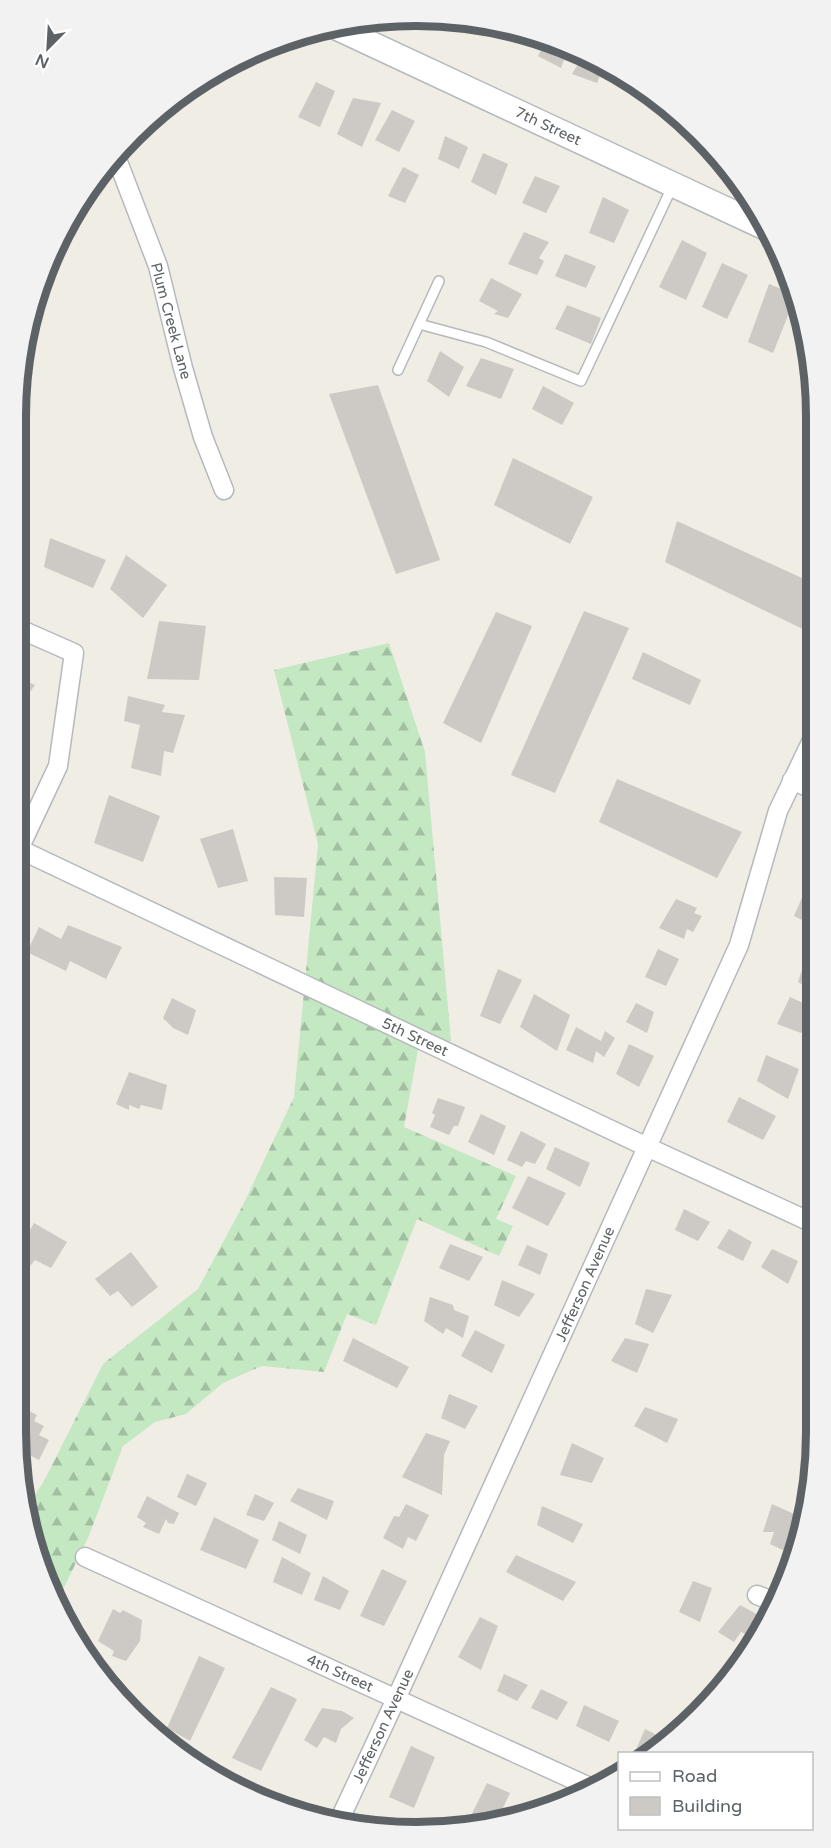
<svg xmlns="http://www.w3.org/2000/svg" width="831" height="1848" viewBox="0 0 831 1848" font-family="'Varela Round',sans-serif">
<defs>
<pattern id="forest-firs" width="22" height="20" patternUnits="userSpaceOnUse" patternTransform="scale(1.5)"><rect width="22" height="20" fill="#c4e8c1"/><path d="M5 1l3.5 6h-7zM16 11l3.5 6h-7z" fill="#a2bfa1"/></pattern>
</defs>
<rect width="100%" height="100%" fill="#f0ede5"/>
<path fill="url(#forest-firs)" d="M389,643L425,752L451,1041L419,1044L404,1127L516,1176L496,1219L513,1226L499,1256L417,1219L376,1325L347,1314L324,1372L262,1366L223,1383L186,1414L155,1422L123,1446L88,1538L56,1604L36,1562L27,1507L44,1481L103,1364L198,1289L243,1205L294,1097L318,844L274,670Z"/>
<path fill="#cdc9c4" d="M486,22L493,23L522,31L517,43L482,28Z
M547,39L569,46L561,68L538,56Z
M584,54L604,66L597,83L572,74Z
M316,82L335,91L320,127L298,117Z
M353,98L381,103L362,147L337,134Z
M661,99L676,115L658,107Z
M392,110L415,121L399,152L375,140Z
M445,136L468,147L459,169L438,159Z
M483,153L508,164L496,195L471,182Z
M403,167L419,175L405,203L388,196Z
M535,176L560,186L546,213L522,203Z
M603,197L629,210L614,243L589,233Z
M524,232L549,242L539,258L544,261L537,275L508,264Z
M682,240L707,253L686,300L659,287Z
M565,254L596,266L586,288L555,276Z
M722,263L748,275L727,319L702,307Z
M491,278L522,294L508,318L494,314L498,311L479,301Z
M769,284L794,294L795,298L773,353L748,342Z
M567,305L601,318L591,344L555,329Z
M24,334L27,364H20Z
M440,351L464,367L449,397L427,381Z
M481,358L514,369L501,399L466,386Z
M378,385L440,560L396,574L329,394Z
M543,386L574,403L562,425L532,409Z
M513,458L593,497L570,544L494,505Z
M15,515L23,517L18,552L15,551Z
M677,521L813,583V634L665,562Z
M50,538L106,560L93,588L44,567Z
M126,555L167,585L143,618L110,589Z
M584,611L629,628L555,793L511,775Z
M496,612L532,626L481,743L443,723Z
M159,621L206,626L199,680L147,679Z
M643,652L701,680L690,705L632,679Z
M15,677L35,685L18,709L15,708Z
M128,696L165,705L162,712L185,715L173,753L164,751L161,776L131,768L140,725L124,721Z
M617,779L742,832L717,878L599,822Z
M109,795L160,816L143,862L94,843Z
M233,829L248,881L218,888L200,839Z
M814,870V926L794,916Z
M274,877L307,878L304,917L275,915Z
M676,899L697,908L694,913L702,916L693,932L687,929L684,939L659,928Z
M68,925L122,947L106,979L70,961L66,971L27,952L39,927L61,939Z
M658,949L679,959L666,986L645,977Z
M806,958L814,964L815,992L798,982Z
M498,969L522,980L500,1024L480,1016Z
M534,994L570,1015L557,1051L520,1027Z
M790,997L812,1007L801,1033L777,1024Z
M172,998L196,1010L188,1035L173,1028L163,1018Z
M636,1003L654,1012L647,1033L626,1022Z
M576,1027L601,1041L605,1031L615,1038L604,1057L596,1051L593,1063L566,1050Z
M629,1044L654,1056L639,1087L616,1074Z
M766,1055L799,1069L788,1099L757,1081Z
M129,1072L167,1085L162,1110L141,1105L139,1109L129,1105V1110L116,1104Z
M739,1097L776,1116L763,1140L727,1122Z
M438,1098L465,1107L458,1126H454L449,1135L430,1127L435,1115L432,1113Z
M481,1114L506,1126L494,1155L468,1142Z
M521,1131L546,1144L535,1164L526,1161L522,1167L507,1160Z
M555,1147L590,1163L580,1187L546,1169Z
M528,1176L566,1193L548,1226L512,1208Z
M684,1209L710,1222L698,1241L675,1230Z
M34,1223L67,1242L51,1268L35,1260L30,1266L15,1257Z
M729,1229L752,1242L743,1261L717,1248Z
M450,1244L483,1257L469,1281L439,1268Z
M527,1245L548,1254L540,1275L518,1265Z
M772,1249L798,1261L788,1284L761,1267Z
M131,1252L158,1287L132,1307L118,1291L110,1296L95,1279Z
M812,1266L815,1268L816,1289L804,1283Z
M502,1280L535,1294L519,1317L494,1305Z
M646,1289L672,1295L653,1333L635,1324Z
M430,1297L453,1305L454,1310L469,1316L463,1338L446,1328L443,1334L424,1321Z
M475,1330L505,1345L492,1373L461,1356Z
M353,1338L409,1367L397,1388L343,1361Z
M625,1338L649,1344L637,1373L611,1361Z
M449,1394L478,1406L465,1429L441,1418Z
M15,1404L37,1415L34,1421L44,1426L39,1435L49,1440L39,1460L18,1449L15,1432Z
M645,1407L678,1419L667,1443L634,1426Z
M426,1433L450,1441L444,1455L442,1495L402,1477Z
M572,1443L604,1458L592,1483L560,1475Z
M187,1474L207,1483L196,1506L177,1497Z
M298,1488L334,1501L327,1520L290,1501Z
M255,1494L274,1503L264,1521L246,1515Z
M147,1496L179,1513L174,1524L168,1523L166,1519L159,1534L143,1527L146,1523L137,1517Z
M406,1504L429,1515L416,1541L408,1537L403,1549L383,1538L394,1516L399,1517Z
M772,1504L805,1519L787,1552L770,1544L774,1532H763Z
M542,1506L583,1524L573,1543L537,1525Z
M214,1517L259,1540L246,1569L200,1550Z
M279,1521L307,1535L300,1554L272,1540Z
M516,1555L576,1582L563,1601L506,1572Z
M282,1557L311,1573L302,1595L273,1582Z
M382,1569L407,1581L384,1626L360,1616Z
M323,1576L349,1591L340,1610L314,1600Z
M693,1581L712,1588L700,1622L679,1612Z
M740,1605L762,1617L752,1637L741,1632L734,1642L718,1632Z
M113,1609L120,1613L123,1610L142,1620L140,1641L126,1661L112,1656L114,1651L98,1641Z
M480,1617L498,1626L481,1670L458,1657Z
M199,1656L225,1668L190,1741L167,1728Z
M504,1674L528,1685L517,1701L497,1691Z
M271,1687L297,1699L261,1771L232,1758Z
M541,1689L568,1702L557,1720L531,1708Z
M584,1705L619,1721L609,1742L576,1726Z
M322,1708L342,1711L354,1718L341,1729L336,1743L324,1737L317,1748L304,1740Z
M645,1729L665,1739L647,1754H634Z
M411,1746L435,1757L414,1808L389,1797Z
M487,1783L510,1793L496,1823L472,1829L466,1826Z"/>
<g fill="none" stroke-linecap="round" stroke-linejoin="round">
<defs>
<path id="service" d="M419,324L486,342L581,381L673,185
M398,370L439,281"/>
<path id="minor" d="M115,154L158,266L183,368L203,437L224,490
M15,627L74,653L58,766L19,849
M792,780L814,790
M15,849H19L647,1147L815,1224
M85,1557L594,1789
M757,1595L775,1602
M337,1825L396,1699L739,945L778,811L814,736"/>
<path id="tertiary" d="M331,25L766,228"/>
</defs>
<use href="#service" stroke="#b6b9bc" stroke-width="12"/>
<use href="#minor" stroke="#b6b9bc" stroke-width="21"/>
<use href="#tertiary" stroke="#b6b9bc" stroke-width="27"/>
<use href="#service" stroke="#fff" stroke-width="9"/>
<use href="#minor" stroke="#fff" stroke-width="18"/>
<use href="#tertiary" stroke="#fff" stroke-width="24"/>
</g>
<g text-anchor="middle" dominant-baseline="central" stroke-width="4.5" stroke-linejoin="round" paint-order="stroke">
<g font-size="15" fill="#5d6266" stroke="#fff">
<text transform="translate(548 126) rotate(25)">7th Street</text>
<text transform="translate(171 321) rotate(75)">Plum Creek Lane</text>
<text transform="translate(415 1037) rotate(25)">5th Street</text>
<text transform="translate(585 1284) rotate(-66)">Jefferson Avenue</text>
<text transform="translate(340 1673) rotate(24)">4th Street</text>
<text transform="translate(383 1726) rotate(-65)">Jefferson Avenue</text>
</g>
</g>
<path d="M0 0H831V1848H0ZM416 26H416A390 390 0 0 1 806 416V1432A390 390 0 0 1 416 1822H416A390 390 0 0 1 26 1432V416A390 390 0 0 1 416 26Z" fill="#f2f2f3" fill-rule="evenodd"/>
<path fill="none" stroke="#5d6266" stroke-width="8" d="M416 26H416A390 390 0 0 1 806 416V1432A390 390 0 0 1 416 1822H416A390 390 0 0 1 26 1432V416A390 390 0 0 1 416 26Z"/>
<rect x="618" y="1752" width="195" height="78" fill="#ffffff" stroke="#bec0c2" stroke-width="1.5"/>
<rect x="630" y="1772" width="30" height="9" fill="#ffffff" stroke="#bec0c2" stroke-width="1.5"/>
<text x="672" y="1782" font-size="18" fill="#5d6266">Road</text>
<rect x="630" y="1797" width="30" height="18" fill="#cdc9c4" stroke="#bec0c2" stroke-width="1.5"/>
<text x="672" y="1812" font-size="18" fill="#5d6266">Building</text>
<g transform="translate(48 48) rotate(204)" stroke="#ffffff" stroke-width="4.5" paint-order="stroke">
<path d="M0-4.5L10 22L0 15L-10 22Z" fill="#5d6266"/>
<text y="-9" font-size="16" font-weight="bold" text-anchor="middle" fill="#5d6266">N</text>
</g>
</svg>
